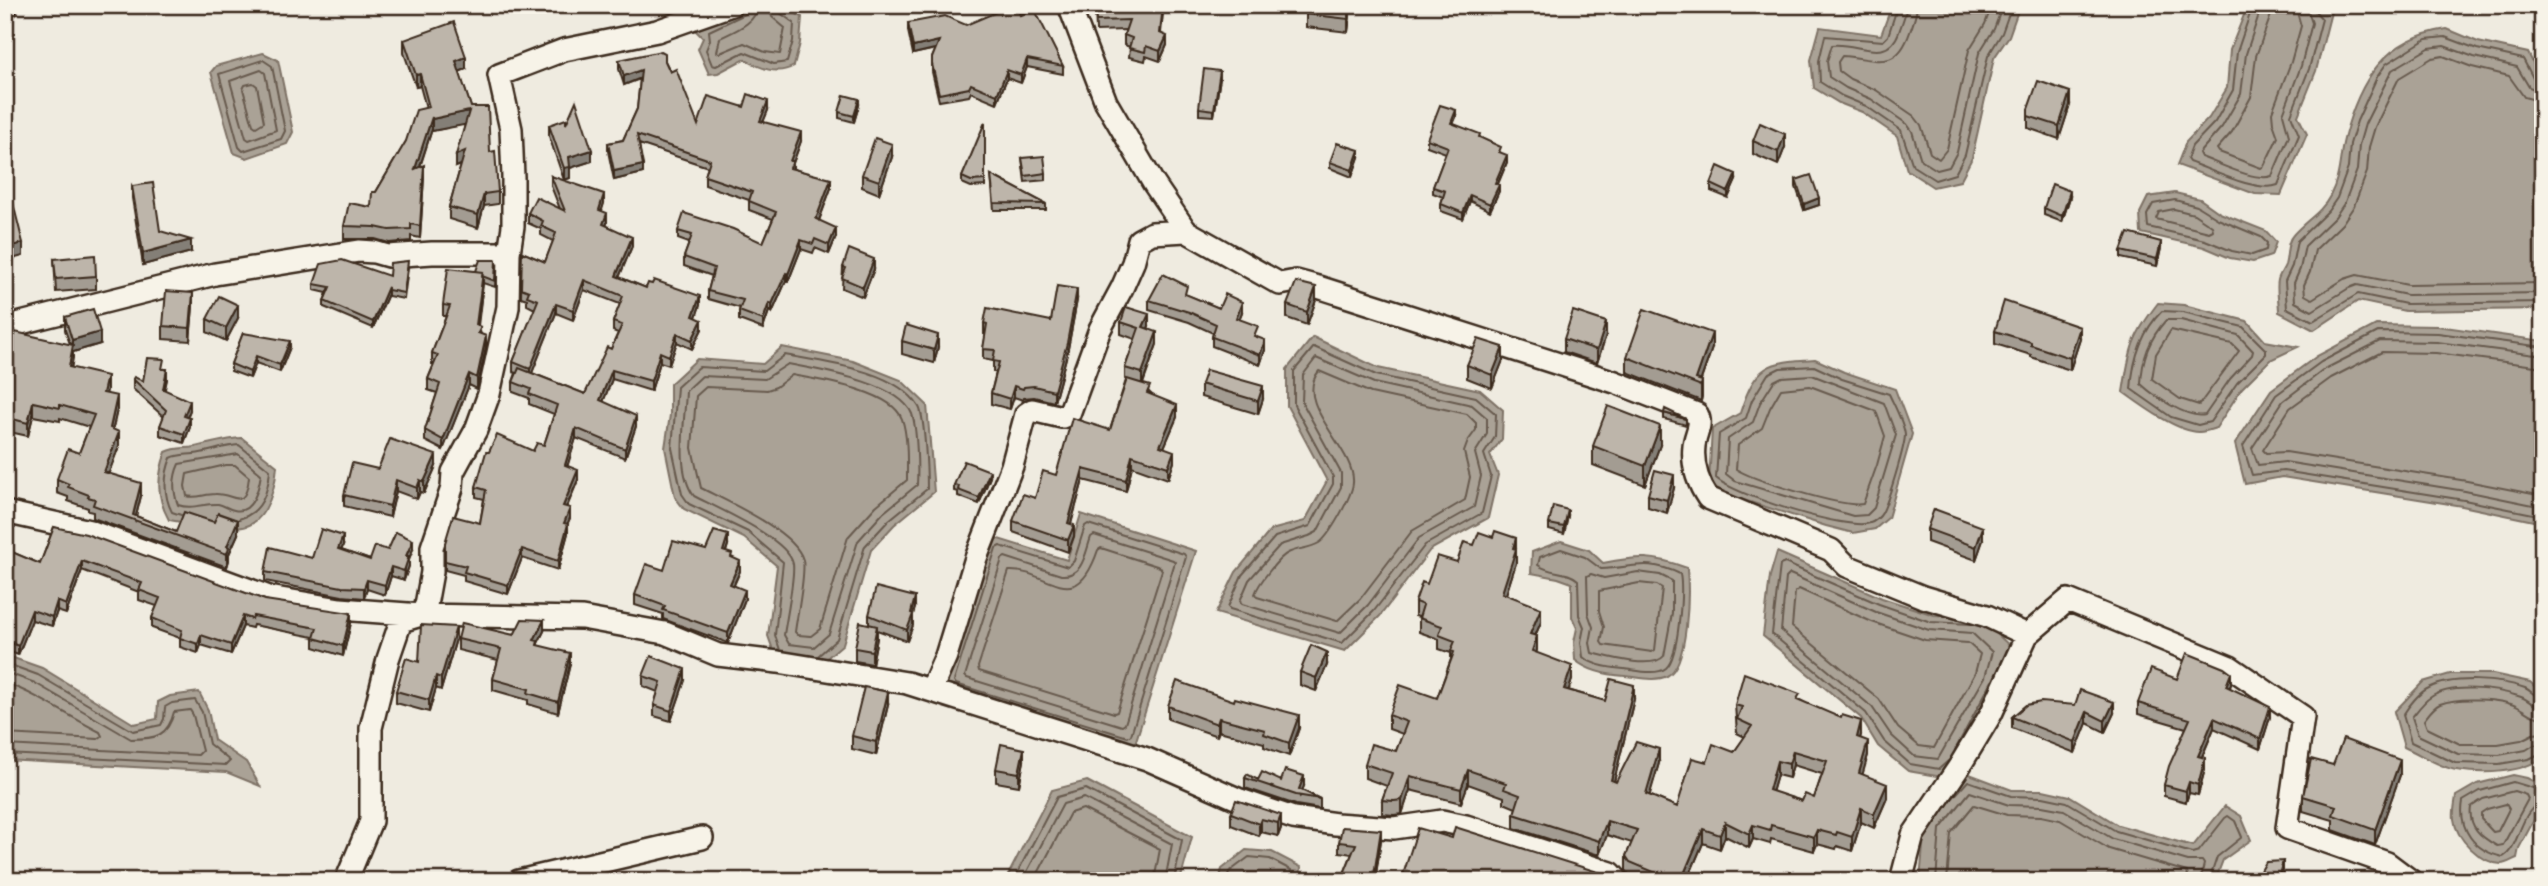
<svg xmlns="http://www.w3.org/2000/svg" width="2548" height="886" viewBox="0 0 2548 886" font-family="Pangolin,sans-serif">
<rect width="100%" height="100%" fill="#efebe0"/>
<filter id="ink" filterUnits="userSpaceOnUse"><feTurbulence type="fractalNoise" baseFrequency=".0143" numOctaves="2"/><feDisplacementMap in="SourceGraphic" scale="14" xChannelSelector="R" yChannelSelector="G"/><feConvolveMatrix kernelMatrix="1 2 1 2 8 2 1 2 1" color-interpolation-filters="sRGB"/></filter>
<g filter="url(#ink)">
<path fill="#aaa296" stroke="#7e7266" stroke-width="2" d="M753,5H780L802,17L800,43L794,66C777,76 760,68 744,59L718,73L709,74L698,49L703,38L693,28L707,21L715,23L731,12Z
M1892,5H2020L2009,36L1994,58L1972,158L1960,181L1933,187L1907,170L1897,136L1862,112L1839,103L1814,88L1811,60L1820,27L1881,35Z
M2248,5H2315L2331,12L2316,71L2298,116L2307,134L2281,195L2255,194L2177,165L2186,142L2209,118L2227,88L2230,50Z
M2447,29L2478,42L2528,53L2543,82V309L2405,311L2358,301L2314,330L2279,312C2279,302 2276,289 2278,280C2279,275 2283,270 2285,265C2288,256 2286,242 2293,235C2305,221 2322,212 2330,196C2341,175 2339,159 2344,139C2359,81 2384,38 2447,29Z
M263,53L278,60L293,132L287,144L247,158L234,153L211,72L216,66Z
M2175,193L2200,199L2220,213L2266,231L2276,242L2271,256L2253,262L2230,258L2204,247L2141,233L2140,213L2148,197Z
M2158,303L2184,305L2247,321L2265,341L2298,347L2270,360L2242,388L2216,428C2210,430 2204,432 2199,432C2177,432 2141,405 2123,392C2130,349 2131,338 2158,303Z
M2376,325L2438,326L2543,341V523L2462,506L2282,477L2245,484L2235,444L2271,390L2317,356Z
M1313,337L1378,368L1480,390L1503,410L1502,439L1490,455L1498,475L1488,518L1430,550L1380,616L1345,651L1216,613L1236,572L1271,530L1305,521L1327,481L1287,406V369Z
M782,347L853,361L901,380L927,405L934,492L894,525L871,550L843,644L820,664L776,658L768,636L777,566L744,538L684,509L675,497L665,448L670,415V384L697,359L763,364Z
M1815,359L1844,372L1895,389L1912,434L1888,518L1875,529L1853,533L1826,526L1728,495L1709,483L1712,429L1740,413C1756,364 1767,362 1815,359Z
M242,438L277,466C275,491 264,536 228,526C225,525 222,522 218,521C210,519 200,524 191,524C184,523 176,521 169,520C156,497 157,476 166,452C177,447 184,449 195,447C211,443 226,439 242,438Z
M1081,514L1196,551L1134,747L944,687L992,537L1067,560Z
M1561,541L1589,550L1603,563C1639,556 1652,555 1687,568C1689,591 1689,665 1667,676C1655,682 1638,677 1625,676C1608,675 1588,671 1575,660L1574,642L1577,628L1572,617V583L1558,578L1531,573L1532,552Z
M1777,552L1882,598L1934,615L1979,617L2012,648L1999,683L1942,777L1908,771L1878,746L1861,718L1763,636L1770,576Z
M5,655L42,668L134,724L157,719L158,702L170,696L199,692L208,710L214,740L246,762L260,786L226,772L5,760Z
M2450,674H2493L2530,682L2543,694V757C2521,774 2482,774 2456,770C2439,767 2420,754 2404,747L2394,712L2423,682Z
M1964,772L2012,790H2043L2070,796L2118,825L2193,846L2225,806L2241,816L2251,840L2223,860L2215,881H2005L1968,878L1967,881H1920L1925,823Z
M2513,775L2527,778L2543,786V803L2519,848L2517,858C2512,860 2506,864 2501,864C2481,863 2456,839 2454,819C2453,812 2455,804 2456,796L2477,784Z
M1087,781L1192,837L1180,881H1005L1052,790Z
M1246,850L1272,852L1301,867L1300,881H1219L1222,869Z"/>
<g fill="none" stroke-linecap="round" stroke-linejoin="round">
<path stroke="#675a4e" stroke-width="2" d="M749,5L745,14L709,31L710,40L706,50L712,65L716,66L744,52L774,64L787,62L793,41L794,23L780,13L778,5
M758,5C757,23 734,31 720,38L717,52L720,53L744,43L765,52L780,54L785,28L772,17L769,5
M1898,5L1888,36L1883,41L1825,36L1819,61L1820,82L1842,96L1866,106L1901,130L1913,166L1935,180L1955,174L1965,155L1988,56L2002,33L2012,5
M1907,5C1906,14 1902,23 1899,32C1887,65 1858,42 1832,45L1827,61L1829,77L1846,88L1871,99L1907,124L1912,131L1921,160L1937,170L1949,167L1957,152L1979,53L1994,29L2003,5
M1917,5C1917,15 1913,23 1910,32C1896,73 1875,58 1842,56L1838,62L1839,71L1850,79L1876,90L1914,116L1921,125L1930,153L1939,159L1947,149L1969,50L1985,24L1992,5
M2253,5L2237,52L2233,90L2215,122L2192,146L2187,159L2189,162C2212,170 2256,193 2278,185L2299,135L2291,115L2309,69L2322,19L2315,11L2314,5
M2262,5L2246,54L2241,94L2222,127L2199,153L2201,157C2218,163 2255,182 2272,176L2289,136L2283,114L2301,66L2312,23L2306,5
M2273,5L2271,15L2256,56L2251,97L2232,132L2217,149L2219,152L2261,168L2264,166L2278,137L2273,123L2272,112L2291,62L2301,26L2295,5
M263,60L272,66L285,131L281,139L243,151L239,147L219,74Z
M261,70L265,73L276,130L249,140L246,138L230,81Z
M253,83L257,86L264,122L256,127L253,125L243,89L245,85Z
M2543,83L2534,80L2523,59L2477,49L2445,37L2426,39L2386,64L2377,77L2357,121L2350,144L2348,168L2337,198L2328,211L2297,241L2292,266L2285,281L2287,308L2313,321L2358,294L2406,304L2543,302
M2543,92L2529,87L2517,67L2474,57L2444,46L2429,48L2392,70L2365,124L2359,145L2357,170L2345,202L2335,217L2305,246L2300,269L2294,283L2295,302L2312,311L2349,288L2357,285L2407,295L2543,293
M2543,102L2524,97L2509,76L2472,67L2443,56L2432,58L2399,78L2375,127L2369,147L2367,172L2354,206L2342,224L2315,250L2310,272L2304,285L2305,295L2312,299L2344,279L2357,275L2408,285L2543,283
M2175,200L2197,206L2218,219L2261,237L2267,243L2266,250L2252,255L2232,251L2205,240L2148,227L2147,215L2153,204Z
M2174,209L2194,214L2212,226L2213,230L2209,232L2156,219L2159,212Z
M2162,311L2183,312L2243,327L2266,350V354L2237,383L2210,422L2198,425L2171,417L2131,389C2133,359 2141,332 2162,311Z
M2166,320H2181L2238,335L2253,351L2252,355L2230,379L2205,415C2187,419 2154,396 2141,384C2142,359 2149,339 2166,320Z
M2171,330L2232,344L2239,351L2199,405L2180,399L2152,379L2156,354Z
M1314,347L1376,375L1476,397L1496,414L1495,437L1484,454L1491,476L1482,513L1425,545L1374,611L1342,643L1230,609L1228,607L1242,575L1275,537L1310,526L1333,484V477L1294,405V371Z
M2543,347L2438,333L2378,332L2321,362L2276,395L2243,446L2252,475L2283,471L2464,500L2543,516
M2543,356L2437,342L2380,341L2325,369L2283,401L2252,448L2258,465L2285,462L2465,491L2543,507
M1316,358L1374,383L1472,405L1487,418V434L1475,453L1481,476L1474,507L1419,538L1368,605L1340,633L1242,604L1240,601L1249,580L1280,545L1309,536L1317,532L1341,487V473L1302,402L1303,375Z
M788,364C818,370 899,382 912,414C917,428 918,469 917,485L883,513L858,541L829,634L814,647L789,644L784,635C786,620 795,577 793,564C789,539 715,507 694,496C675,471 685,421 686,391L702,376L765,379Z
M1814,366L1842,379L1889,394C1894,405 1904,423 1905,435C1905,446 1888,502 1882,513C1880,517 1874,522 1870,523C1847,531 1734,495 1716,478L1719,434L1746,418L1752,400L1768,374L1780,368Z
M2543,367L2436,353L2382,352L2331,378L2290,408L2263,450L2266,453L2286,452L2467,481L2543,496
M1319,371L1371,393L1467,414L1476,423V430L1468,441L1464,452L1470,477L1465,500L1412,531L1360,599L1337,621L1257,597L1255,594C1258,584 1279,557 1288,553C1298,548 1309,549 1319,543C1329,537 1352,496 1353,483C1356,449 1292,404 1319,371Z
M792,375C818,380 892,390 902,419C908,436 907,462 907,480L876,506L848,537L820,629L811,636L798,635L795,632C797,615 806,574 803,560C795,531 726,501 701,488L692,448L696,396L706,387L767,390L776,387Z
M1812,375L1884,403L1896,435L1874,508L1867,515L1853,516L1735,481L1726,474L1728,439L1753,422L1760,403L1774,381L1782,377Z
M1810,386L1876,411L1885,436L1877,465L1863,504C1844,508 1753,480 1736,469L1738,445L1762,428L1770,408L1781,389Z
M238,454L261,474C259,487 253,515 234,510C228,509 224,505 218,504C204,503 192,510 178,505C173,492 173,477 179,464Z
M226,465H235L249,477C245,513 234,493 215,494C205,494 196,499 187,496L185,486L187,474Z
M181,515L172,512C163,495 164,475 171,458C179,454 185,455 194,454C210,452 223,446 239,445L270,470C268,492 262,513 239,519
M1088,524L1184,554L1186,557L1131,735L1128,737L956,684L954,681L996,548L1000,546L1068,567L1074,561L1085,526Z
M1094,535L1173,560L1175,562L1125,724L1122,726L967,678L965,676L1002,559L1005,557L1061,575C1083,577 1085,554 1091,537Z
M1101,548L1160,567L1162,570L1117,712L1114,713L979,671L978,667L1009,571C1049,569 1075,618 1098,550Z
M1561,549L1585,557L1601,569C1633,568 1647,558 1680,574C1683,590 1679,657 1666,668C1656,676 1635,670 1624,669C1611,668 1592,665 1583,657L1581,642L1584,627L1579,615L1578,580C1567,570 1550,574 1538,565L1540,557Z
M1638,572L1660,575L1672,581V613L1664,656C1653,670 1608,657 1592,653L1590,643L1593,627L1588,613L1587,576L1591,574L1604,578Z
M1790,574L1876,612L1929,630L1972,633L1992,652L1985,677L1938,759L1914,756L1891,735L1872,707L1781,631L1786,578Z
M1639,583L1657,585L1662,588L1655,650L1652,652L1603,645L1601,642L1604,627L1599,611V591Z
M1799,589L1872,622L1925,640L1968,643L1980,654L1975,673L1934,748L1919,746L1898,728L1879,699L1792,627L1795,592Z
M780,650L775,635L783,562L748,532L689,504L682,494L672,448L677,387L699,367L764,371L785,355C824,362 897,370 919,407C925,418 927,474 927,489L889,520L865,546L837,639L818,656
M5,663L38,675L133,731L161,725L164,719L165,707L172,703L195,700L202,712L209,744L230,761L226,765L5,754
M5,672L35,683L131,739C156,739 168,736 174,712L190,710L193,715L202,751L198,755L5,745
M5,683C39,695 68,716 100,732L102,736L98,739L5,734
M2543,698C2534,697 2532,691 2525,688C2500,679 2452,676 2429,688C2419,692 2408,707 2403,715L2411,742L2455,763L2499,764L2529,759L2543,752
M2543,707C2532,707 2528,698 2518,696C2497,689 2451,683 2431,697C2424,701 2417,711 2412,717L2418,735L2458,754L2499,755L2526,750L2534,745L2543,744
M2543,718C2531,717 2527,712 2518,707C2501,698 2457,697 2440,704C2433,707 2428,715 2424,720L2427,728L2460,744H2498L2521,740L2533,734L2543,733
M1955,750L1992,681
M1948,761L1939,769L1910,764L1884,741L1866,713L1772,634L1780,565L1785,563L1879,604L1931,622L1971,624
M2514,791L2526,795L2528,799L2503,845L2497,846C2481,837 2468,827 2471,807L2483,799Z
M2543,791L2513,782L2480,791L2463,801C2458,829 2474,851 2503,857C2520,849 2520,806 2543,803
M1950,801L1968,781L2011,796L2043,797L2067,802L2116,831L2192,853L2199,851L2225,818L2228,816L2235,821L2242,837L2217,857L2209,881
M2506,804L2509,809L2498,831L2493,832L2481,819V813L2487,809Z
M1013,881L1057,797L1086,789L1182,840L1174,881
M1022,881L1063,804L1084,798L1172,844L1165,881
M1034,881L1070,813L1083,809L1160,849L1154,881
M1226,881L1229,872L1249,857L1270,859L1291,870L1293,881
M1936,881L1940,829L1970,792L2009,805L2042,806L2064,810L2113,839L2188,861H2202L2204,864L2200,881
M1947,881L1951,833L1974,805L2007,815L2041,816L2060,820L2109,849L2187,872L2189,881"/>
<defs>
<path id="minor" d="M1069,5L1106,102L1154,184L1186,231L1280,284L1296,281L1318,287L1615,382L1697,414C1703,425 1695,434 1694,446C1692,465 1698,483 1708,498L1831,550L1847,566L1923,597L1987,616L2027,635L2068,600L2230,667L2303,717L2287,828L2387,863L2411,881
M5,9L7,5
M5,327L215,274L359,251L374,252L388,256L432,253H509
M5,512L90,531L269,597L340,609L421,615L582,618L665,633L718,655L778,662L907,683L1147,759L1240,800L1293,818L1336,824L1394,828L1442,821L1466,826L1611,873L1618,881
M931,690L946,656L976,558L1012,466L1026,414L1032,410L1062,417L1069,414L1100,329L1122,288L1133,263L1139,240L1152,233L1186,231
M346,881L371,821V728L388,659L401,621L421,615L426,605L432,572V547L452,488L453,472L476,430L489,394L508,307L509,253L513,226V177L511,129L499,75L564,50L657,31L731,5
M519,881L702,838
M1901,881L1913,835L1959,767L1991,714L2027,635"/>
</defs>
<use href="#minor" stroke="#3b2a1e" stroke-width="26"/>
<use href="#minor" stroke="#f7f3e8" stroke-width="21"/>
</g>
<path fill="#a39c92" stroke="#3b2a1e" stroke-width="2" fill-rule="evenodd" d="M1095,5H1164L1161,33L1167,45L1160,61L1146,56L1145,61L1129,57L1130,47L1124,45V35L1126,30L1096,31Z
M1306,14L1350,16L1348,32L1306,27Z
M1020,15L1063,66V74L1027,67L1021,83L1007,78L997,103L971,92L969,96L939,101L932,72V58L936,49L913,54L908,31V23L966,25Z
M404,40L466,69L459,72L471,107L490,152L498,192V204L484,206L478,228L449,219V207L461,165L456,167L465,124L432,131V129L420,167L424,177L420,238L411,236V241L389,243L375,239H344V226L371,207L376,192L426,108L420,86L416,87L404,53Z
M619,60L665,61L698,125L744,107L768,110L763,122L801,141L793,163V168L831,188L819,221L836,237L829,254L815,248L813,253L801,249L788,282L786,281L772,313L769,311L763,329L739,320V311L740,308L708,299V291L712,276L684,266V257L689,243L678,239V231L763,243L773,219L749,210V200L705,185V176L708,167L639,144L643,173L614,180L608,151V143L623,140L637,109L640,79L624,85L619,69Z
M1220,78L1214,116L1199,115V108Z
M859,105L854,122L839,118V112Z
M2070,105L2059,139L2028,128V109Z
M1456,117L1453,124L1480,137L1501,153L1507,162L1498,184L1499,191L1490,211L1470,201L1463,219L1441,211V204L1443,197L1433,193V187L1446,153L1427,146V139Z
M566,124L592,161L570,168V178L564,180L549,136V125Z
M985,129V186L971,187L962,183V177Z
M1753,141L1785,147L1778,165L1753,154Z
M892,157L879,194L862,187V175Z
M1359,157L1352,177L1330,168V162Z
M1022,158L1046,173V180L1025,182Z
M991,175L1046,204V210H994Z
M551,176L604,203L601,211L607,223L606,226L632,246L619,277L646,288L700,305L696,317L702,329L692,349L677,342L669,365L660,362L651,391L612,379L603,402L636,426L625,458L576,438L567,466L578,480L567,507L570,518L567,524L568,533L558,570L522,558L508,594L464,581V575L445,570V543L480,523L484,499L476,497V487L489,452L533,451L544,445L554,414L529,404V398L513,392V382L516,373L513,372V362L535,309L527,305V299L521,297L522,252L545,262L553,241L541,235V229L528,223V213L560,209L551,186ZM584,290L620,304L613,322V331L618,333L611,349L585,394L532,373L556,313L573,320Z
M1736,180L1728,198L1711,191V184Z
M1796,180L1819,205L1804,210L1796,187Z
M132,186L160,231L191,252L143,265L132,198Z
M2070,197L2062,222L2044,215V208Z
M2161,248L2157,266L2121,258V251Z
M54,259L96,276V289L56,292Z
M496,260L495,287L483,283L478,326L486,347L477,389L469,385L443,450L425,441V430L437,393L428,390V379L434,364H432V353L446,316H443V305L476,271Z
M843,267L874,269L863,297L842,288Z
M408,268L404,299L388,296V294L373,328L324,307V301L327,293L314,290V284L389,276Z
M1187,295L1219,308L1242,312L1239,319L1257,337L1265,350L1260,365L1212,346V337L1213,333L1189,322L1149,310V300Z
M1077,300L1067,354L1054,402L1034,397L1024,398L1023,400L1014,397L1010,409L991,404V393L996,372H993V361L983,359V349L986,334H984V323L1051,321Z
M1316,300L1307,325L1287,318V305Z
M193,306L190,341L163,339V326Z
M65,317L100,344L73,352L71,368L107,390L106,394L117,410L112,429L119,446L108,474L141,496L136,516L176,532L238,534L229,554V560L227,567L93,518V512L88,511V508L68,501V497L57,493V479L79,453L89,427L60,418V421L33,416L28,436L5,431V377L70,344L65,330Z
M238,318L226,341L207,332V319Z
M1121,322L1149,326L1148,329L1157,344L1143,384L1150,393L1177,417L1164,447L1174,462L1168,479L1132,466L1126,491L1083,480L1071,524L1074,536L1068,552L1013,532V521L1056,475L1110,430L1126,380L1125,379V368L1135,339L1121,334Z
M1995,331L2080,339L2070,370L2031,357V355L1995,344Z
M243,333L290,347L280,372L256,363L250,378L231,371V364Z
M1606,335L1597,363L1564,352V339Z
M902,341L938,347L934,363L902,354Z
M1712,348L1701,380L1702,396L1701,401L1627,372V357Z
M1503,360L1492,388L1467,378V365Z
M164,369L167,379L164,390L190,410L187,417L190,427L184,443L160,435V426L164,417L133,389V379L143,381Z
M1201,384L1263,399L1258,414L1201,397Z
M1664,413L1686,419V425L1664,419Z
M1660,445L1645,485L1593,465V446Z
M436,466L424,493L420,492L417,499L396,491L390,517L344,506V495L378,469Z
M990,477L979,504L958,496V492L954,491V485Z
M1674,488L1667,513L1648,507V495Z
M1568,516L1564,534L1549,530V524Z
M54,527L265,600L351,623L343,656L314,647V637L253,625L252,628L243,626L231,654L201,645L198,653L180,647V638L152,628V618L157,606L139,600V592L82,570L66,614L57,611L52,626L32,620L18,655L5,650V549L40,564Z
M1927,529L1983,540L1976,560L1927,542Z
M1493,537L1516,538V563L1506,594L1541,622L1535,636L1537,650L1536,653L1572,680L1568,690L1605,701L1634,699L1614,781L1616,782L1659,763L1649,795L1677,807L1707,762L1734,752L1745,737L1737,733L1735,705L1800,700L1861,735L1860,738L1868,755L1862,774L1887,798L1874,828L1861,822L1852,851L1837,846L1836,849L1817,844L1814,851L1771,839L1770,844L1753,839L1749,848L1725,836L1720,849L1703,843L1687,881H1641L1630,876L1626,870V856L1632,843L1607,835L1599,855L1514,828V814L1516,808L1504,803V797L1468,784L1461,803L1410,790L1402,814L1394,815L1382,814V800L1387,786L1365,778V764L1396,751L1403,734L1389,729V715L1437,698L1451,659V653L1439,649V639L1419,632V617L1415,616V602L1427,584L1457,562L1474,545ZM1793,765L1822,774L1814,798L1802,801L1772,792L1777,775L1789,778Z
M728,545L726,552L732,558L740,571L734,585L745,599L728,643L663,619V614L635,605V595L664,570L706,550Z
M343,546L341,550L370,560L388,550L413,549L409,559V566L404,580L391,576L385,595L367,589L364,598L342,596L265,581V572L312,558Z
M915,608L913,613V625L907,641L877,630V638L872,664L855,661V648L869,624V615Z
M544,631L538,643V645L570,664L558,713L528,704V700L493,690V679L498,660L458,650V639L514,635Z
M456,639L441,690L436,688L429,712L396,703V691L419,662Z
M1327,665L1316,691L1300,685V672Z
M643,676L685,680L671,721L654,716V705L658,692L643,686Z
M2177,679L2231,684L2230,688L2270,717L2260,749L2214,728L2202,757L2205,769L2198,795L2189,793L2186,802L2164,796V785L2186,728L2138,714V703Z
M888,705L876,755L852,749V736Z
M2026,705L2114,713L2105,732L2087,723L2075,753L2012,728V717Z
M1168,706L1299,728L1289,756L1264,747V743L1219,731L1217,736L1168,719Z
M1024,761L1019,786L996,782V769Z
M2333,765L2400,775L2375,845L2333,830V820L2303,811V796Z
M1245,778L1281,781L1304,786L1302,790L1320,799V809L1296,805L1245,788Z
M1231,813L1281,815V828L1278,836L1261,832L1259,836L1231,825Z
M1381,840L1375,881H1341L1352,854L1339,852V842Z"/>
<path fill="#847f77" stroke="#3b2a1e" stroke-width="2" d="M1350,5V16L1348,32V19Z
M1167,36V45L1160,61V51Z
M939,41V48L913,54V47Z
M466,57V69L456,73V61Z
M1027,59V67L1021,83V75Z
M641,70V78L624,85V76Z
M1007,70V78L997,103V95Z
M1220,71V78L1214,116V110Z
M420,74V86L416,87V75Z
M2070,92V105L2059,139V126Z
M859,99V105L854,122V116Z
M768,101V110L760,130V121Z
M1456,110V117L1451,129V123Z
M469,111V124L432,131V119Z
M432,117V129L415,181V169Z
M801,132V141L793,163V170L790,176V161Z
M1785,134V147L1778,165V152Z
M892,144V157L879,194V181Z
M592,150V161L570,168V178L564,180V168L569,157Z
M1359,150V157L1352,177V170Z
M465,151V163L456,167V155Z
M1507,155V162L1495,190V183Z
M424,165V177L420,238V226Z
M643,165V173L614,180V171Z
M1736,174V180L1728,198V192Z
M831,179V188L816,228V219Z
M1499,185V191L1490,211V204Z
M2070,191V197L2062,222V216Z
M484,194V206L478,228V215Z
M604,194V203L599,220V210Z
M1470,195V201L1463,219V213Z
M1819,198V205L1804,210V204Z
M607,213V223L603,234V224Z
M836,228V237L829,254V245Z
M632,237V246L616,285V276Z
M191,240V252L143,265V253Z
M801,240V249L788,282V274Z
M2161,242V248L2157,266V259Z
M23,243V256L5,261V248Z
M874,259V269L863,297V287Z
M483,272V283L476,336V325Z
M786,273V281L772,313V304Z
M584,280V290L573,320V310Z
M388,287V294L373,328V322Z
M1316,287V300L1307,325V312Z
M1077,289V300L1067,354L1054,402V391Z
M193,293V306L190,341V328Z
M700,296V305L693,326V316Z
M1242,302V312L1236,328V318Z
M769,303V311L763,329V320Z
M556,304V313L530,378V369Z
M238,305V318L226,341V328Z
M1149,314V326L1143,339V327Z
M702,320V329L692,349V340Z
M1606,322V335L1597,363V350Z
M2080,327V339L2070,370V358Z
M100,332V344L73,352V358L69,381V367L72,350V340Z
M1157,332V344L1142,385V373Z
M677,333V342L669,365V356Z
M1712,333V348L1699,385L1696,379Z
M938,335V347L934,363V350Z
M486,336V347L477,389V378Z
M1265,340V350L1260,365V355Z
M290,341V347L280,372V365Z
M1503,347V360L1492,388V375Z
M660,352V362L651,391V381Z
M256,356V363L250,378V372Z
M167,369V379L163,399V389Z
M612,370V379L600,410V400Z
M469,374V385L443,450V440Z
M107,376V390L103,406V393Z
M1702,381V396L1701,401V386Z
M1014,386V397L1010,409V399Z
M1263,386V399L1258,414V401Z
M117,396V410L110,442V428Z
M190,401V410L184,425V416Z
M33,402V416L28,436V423Z
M1177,405V417L1160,457V446Z
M636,416V426L625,458V449Z
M190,418V427L184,443V434Z
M1660,426V445L1645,485V466Z
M576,428V438L565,474V465Z
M119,432V446L104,486V472Z
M1174,451V462L1168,479V467Z
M436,455V466L424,493V482Z
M1132,455V466L1126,491V480Z
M1083,469V480L1068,534V523Z
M578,470V480L563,515V506Z
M990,471V477L979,504V498Z
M1674,475V488L1667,513V500Z
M396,480V491L390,517V506Z
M420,480V492L417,499V488Z
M141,483V496L135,520L133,515Z
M570,508V518L564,532V523Z
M1568,510V516L1564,534V527Z
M238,520V534L229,554V560L227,567V546Z
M568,524V533L558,570V561Z
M1074,525V536L1068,552V540Z
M1983,527V540L1976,560V547Z
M728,535V545L723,560V551Z
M343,536V546L338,558V549Z
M1516,538V563L1502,607V593Z
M413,540V549L409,559V566L404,580L406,556Z
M522,549V558L508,594V585Z
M82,561V570L66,614V605Z
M740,561V571L730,593V584Z
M391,567V576L385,595V585Z
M367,580V589L364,598V588Z
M745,590V599L728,643V633Z
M915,597V608L913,615V614V625L907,641V630Z
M57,601V611L52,626V617Z
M1541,608V622L1530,648V634Z
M32,610V620L18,655V646Z
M351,613V623L343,656V646Z
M243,616V626L231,654V645Z
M544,620V631L538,643V652L534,640Z
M877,626V638L872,664V651Z
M456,627V639L441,690V678Z
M201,635V645L198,653V644Z
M1537,636V650L1532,665V651Z
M1327,652V665L1316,691V678Z
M570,653V664L558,713V702Z
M1572,666V680L1564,703V689Z
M685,669V680L671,721V711Z
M2231,673V684L2226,696V686Z
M436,676V688L429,712V700Z
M1634,685V699L1611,794V780Z
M888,692V705L876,755V742Z
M2114,702V713L2105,732V721Z
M2270,707V717L2260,749V739Z
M2087,712V723L2075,753V742Z
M1299,715V728L1289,756V743Z
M1219,718V731L1217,736V724Z
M2214,718V728L2198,766V756Z
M1861,721V735L1857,751V737Z
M1868,741V755L1859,787V773Z
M1024,749V761L1019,786V773Z
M1659,749V763L1646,808V794Z
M1793,751V765L1789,778V764Z
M2205,758V769L2198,795V785Z
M2400,760V775L2375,845V830Z
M1777,761V775L1769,804V790Z
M1468,770V784L1461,803V789Z
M1304,776V786L1300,796L1299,789Z
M1410,776V790L1402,814V800Z
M2189,782V793L2186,802V791Z
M1887,784V798L1874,828V814Z
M1861,808V822L1852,851V837Z
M1281,815V828L1278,836V823Z
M1261,819V832L1259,836V824Z
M1607,821V835L1599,855V841Z
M1725,822V836L1720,849V835Z
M1753,825V839L1749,848V834Z
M1703,829V843L1687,881H1681Z
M1381,830V840L1375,881H1373Z
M1817,830V844L1814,851V837Z
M2283,861V874L2281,881H2277Z"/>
<path fill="#bdb5aa" stroke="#3b2a1e" stroke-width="2" fill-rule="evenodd" d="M1013,5H1016L1020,15L1034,8L1063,66L1027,59L1021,75L1007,70L997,95L971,84L969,88L939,94L932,64V58L939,41L913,47L908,23L945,16L966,25Z
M1095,5H1163L1160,33L1167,36L1160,51L1146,46L1145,52L1129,48L1132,38L1124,35L1129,20L1096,21Z
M1307,5H1350L1348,19L1306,14Z
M454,22L466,57L456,61L471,107H488L490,152L495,151L498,192L484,194L478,215L449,207L465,151L456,155L469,111L432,119V117L415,169L424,165L420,226L411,224V229L389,230L375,227L344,226L349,203L371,207L372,192H376L406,141L416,110L429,107L420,74L416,75L404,40Z
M661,51L665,53V61L670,72L676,69L698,125L708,96L744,107L748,94L768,101L760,121L801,132L790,161H793L790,168L831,179L816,219L836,228L829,245L815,239L813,244L801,240L788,274L786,273L772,304L769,303L763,320L739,311L743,300L708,291L714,268L684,257L692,235L678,231L684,213L733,229L763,243L776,212L749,201L752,192L705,176L710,160L637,135L643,165L614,171L608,143L623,140L637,109L641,70L624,76L619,60Z
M1204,69L1220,71L1214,110L1199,108Z
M2038,81L2070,92L2059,126L2028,116V109Z
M844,95L859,99L854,116L839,112Z
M576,101L592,150L569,157L570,167L564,168L549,125L566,119V124Z
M1440,105L1456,110L1451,123L1480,134L1479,137L1501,147L1499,152L1507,155L1495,183L1499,185L1490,204L1470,195L1463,213L1441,204L1445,191L1433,187L1448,147L1427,139Z
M985,122V180L971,181L962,177Z
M1760,123L1785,134L1778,152L1753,141Z
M875,138L892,144L879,181L862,175Z
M1337,143L1359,150L1352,170L1330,162Z
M1044,156L1046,173L1025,176L1022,158Z
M1718,166L1736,174L1728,192L1711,184Z
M991,175L1046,204L994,203Z
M1811,175L1819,198L1804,204L1796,180Z
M551,176L604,194L599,210L607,213L603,224L632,237L616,276L646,288L648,283L652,284L654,280L700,296L693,316L702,320L692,340L677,333L669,356L660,352L651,381L612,370L600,400L636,416L625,449L576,428L565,465L578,470L563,506L570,508L564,523L568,524L558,561L522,549L508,585L464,572L466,566L445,561V543L453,516L480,523L486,490L476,487L486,452H489L497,435L533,451L537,443L544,445L557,405L529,394L531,389L513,382L519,368L585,394L607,347L611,349L622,325L613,322L623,296L584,280L573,310L556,304L530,369L513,362L538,300L527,296L529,291L521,288L522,252L545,262L556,233L541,226L543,221L528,213L536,197L565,211Z
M153,183L160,231L191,240L143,253L132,186Z
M2052,184L2070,191L2062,216L2044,208Z
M12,199L23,243L5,248V201Z
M2128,233L2161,242L2157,259L2121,251Z
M849,249L874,259L863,287L842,278L846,268L843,267Z
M95,255L96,276L56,279L54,259Z
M342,260L389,276L390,263L408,261L404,293L388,290V287L373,322L324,301L330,287L314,284L321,264Z
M480,260H496L495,281L482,276L483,272L476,271Z
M448,268L483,272L476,325L481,327L478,333L486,336L477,378L469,374L443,440L425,430L440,384L428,379L438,355L432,353L450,306L443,305Z
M1163,274L1187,286L1185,294L1219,308L1225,294L1242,302L1236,318L1258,326L1254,336L1265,340L1260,355L1212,337L1216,324L1189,312L1149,300Z
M1296,282L1316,287L1307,312L1287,305Z
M1057,286L1077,289L1067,343L1054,391L1034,386L1024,387L1023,389L1014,386L1010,399L991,393L999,362L993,361L995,350L983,349L987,324L984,323L987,308L1051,321Z
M166,291L193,293L190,328L163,326Z
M219,296L238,305L226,328L207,319Z
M2004,301L2080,327L2070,358L2031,345V342L1995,331Z
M1126,307L1149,314L1143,327L1157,332L1142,373L1125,368L1139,328L1121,322Z
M93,309L100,332L72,340L65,317Z
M1644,309L1712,333L1696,379L1702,381L1701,386L1627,357Z
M1573,311L1606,322L1597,350L1564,339Z
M906,325L938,335L934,350L902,341Z
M15,332L73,345L69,367L107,376L103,393L117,396L110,428L119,432L104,472L141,483L133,515L176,532L184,512L214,522L218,513L238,520L227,546L229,547L227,554L93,505L95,499L88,497L89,495L68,487L69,484L57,479L68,449L79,453L94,415L60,405V408L33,402L28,423L5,417V377Z
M243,333L290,341L280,365L256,356L250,372L231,364Z
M1478,339L1503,347L1492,375L1467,365Z
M147,358L164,359L162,369H167L163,389L190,401L184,416L190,418L184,434L160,426L166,410L133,379L134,377L143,381Z
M1206,370L1263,386L1258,401L1201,384Z
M1127,379L1150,386L1147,393L1177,405L1160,446L1174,451L1168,467L1132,455L1126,480L1083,469L1068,523L1074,525L1068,540L1013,521L1023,494L1035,498L1043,471L1056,475L1072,418L1110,430Z
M1608,406L1660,426L1645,466L1593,446Z
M1665,409L1686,419L1664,413Z
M390,439L436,455L424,482L420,480L417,488L396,480L390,506L344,495L352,463L378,469Z
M964,461L990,471L979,498L958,490L959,486L954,485Z
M1655,470L1674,475L1667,500L1648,495Z
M1553,506L1568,510L1564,527L1549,524Z
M1934,509L1983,527L1976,547L1927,529Z
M54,527L86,534L265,600L351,613L343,646L314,638L317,628L253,616L252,619L243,616L231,645L201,635L198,644L180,638L182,630L152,618L160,598L139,590L142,583L82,561L66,605L57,601L52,617L32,610L18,646L5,640V605L9,594L5,593V549L40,564Z
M321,529L343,536L338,549L370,560L375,546L388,550L396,532L413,540L406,556H409L404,571L391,567L385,585L367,580L364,588L342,587L265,572L270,547L312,558Z
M714,531L728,535L723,551L732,554L731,557L740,561L730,584L745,590L728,633L663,610L665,606L635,595L646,564L664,570L673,541L706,550Z
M1495,531L1516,538L1513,548L1516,549L1502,593L1541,608L1530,634L1537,636L1532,651L1572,666L1564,689L1605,701L1611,679L1634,685L1611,780L1616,782L1636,742L1659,749L1646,794L1677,807L1692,758L1707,762L1713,744L1734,752L1752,726L1737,719L1742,707L1735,705L1744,673L1800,694L1797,699L1841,718L1842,715L1861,721L1857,737L1868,741L1859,773L1887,784L1874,814L1861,808L1852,837L1837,832L1836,835L1817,830L1814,837L1771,825L1770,830L1753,825L1749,834L1725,822L1720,835L1703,829L1681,881H1675L1630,862L1626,856L1637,830L1607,821L1599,841L1514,814L1520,795L1504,789L1506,783L1468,770L1461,789L1410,776L1402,800L1394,801L1382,800L1392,773L1365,764L1371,744L1396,751L1407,722L1389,715L1400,685L1437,698L1454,652L1451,651L1455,641L1439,635L1442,626L1419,618L1423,605L1415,602L1422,582L1427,584L1437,556L1457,562L1464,542L1474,545L1479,532L1493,537ZM1793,751L1827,761L1814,798L1805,794L1802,801L1769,790L1777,761L1789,764Z
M876,587L915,597L911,613L913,614L907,630L869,615Z
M522,619L544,620L534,640L538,641L537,645L570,653L558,702L528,693L529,689L493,679L501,649L458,639L462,623L514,635Z
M860,622L877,626L872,651L855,648Z
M421,625L456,627L441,678L436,676L429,700L396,691L406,658L419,662Z
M1311,645L1327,652L1316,678L1300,672Z
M2187,653L2224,668L2231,673L2226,686L2270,707L2260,739L2214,718L2198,756L2205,758L2198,785L2189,782L2186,791L2164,785L2169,766L2190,719L2138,703L2151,669L2177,679Z
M651,656L685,669L671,711L654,705L661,682L643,676Z
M1177,681L1234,701L1235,698L1299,715L1289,743L1264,734L1265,730L1219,718L1217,724L1168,706Z
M864,687L888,692L876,742L852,736Z
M2080,690L2114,702L2105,721L2087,712L2075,742L2012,717L2026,705L2041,702L2075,705Z
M2343,739L2400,760L2375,830L2333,815L2336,806L2303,796L2311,759L2333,765Z
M1001,744L1024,749L1019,773L996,769Z
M1285,770L1304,776L1299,789L1320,799L1296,795L1245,778L1247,774L1258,780L1262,772L1281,781Z
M1236,800L1281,815L1278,823L1261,819L1259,824L1231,813Z
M1342,827L1381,830L1373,881H1341L1356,844L1339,842Z
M1455,827L1604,874L1602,881H1401L1418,828L1452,838Z
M2283,861L2277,881H2255L2266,862Z"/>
</g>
<rect width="2548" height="886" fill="none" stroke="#f7f3e8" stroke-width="28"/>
<rect x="14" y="14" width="2520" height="858" fill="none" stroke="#3b2a1e" stroke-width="2.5" filter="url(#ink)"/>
</svg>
